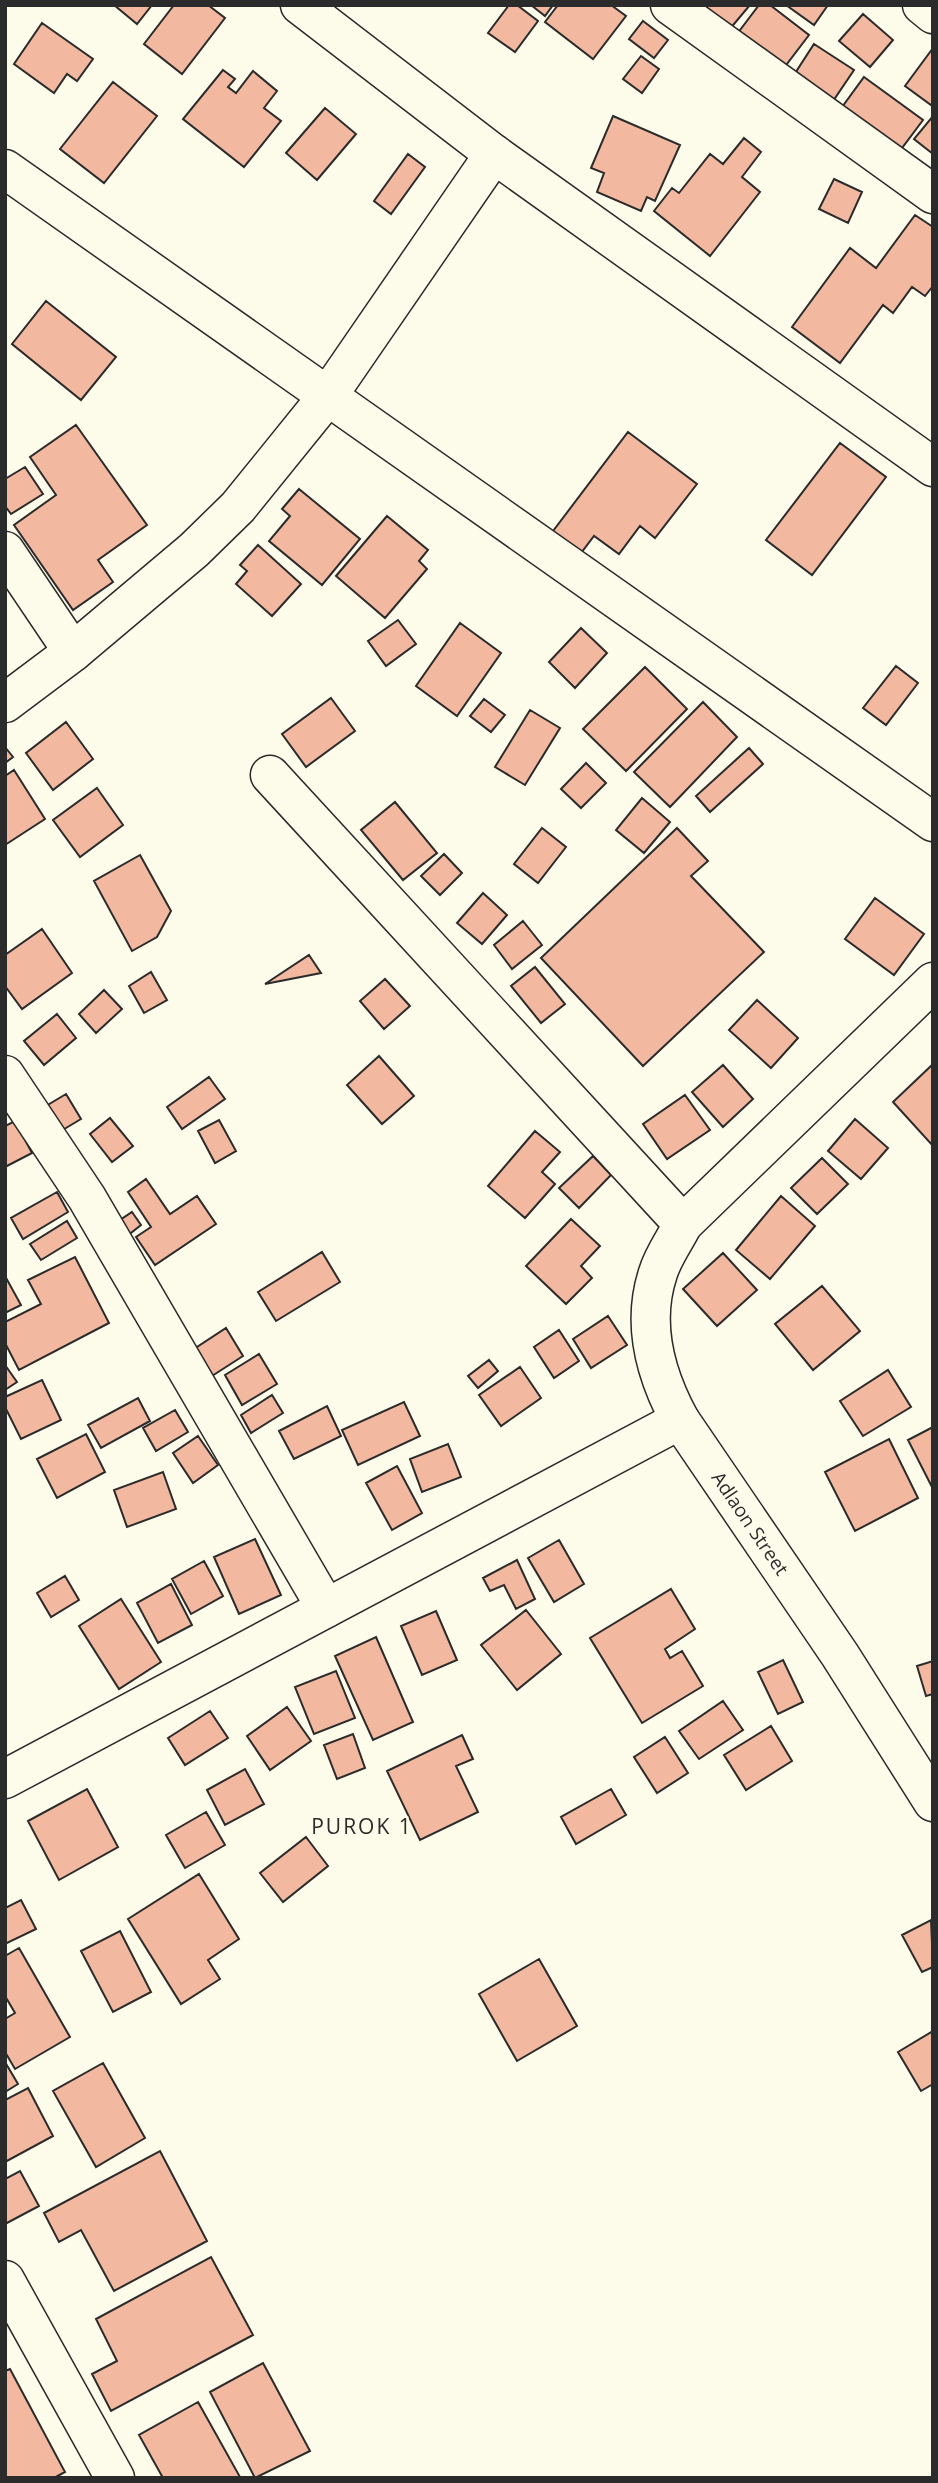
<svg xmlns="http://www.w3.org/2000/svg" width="938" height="2483" viewBox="0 0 938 2483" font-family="'Open Sans',sans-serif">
<rect width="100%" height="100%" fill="#fdfbea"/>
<path fill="#f2b8a0" stroke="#2b2b2b" stroke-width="2" d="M114,5H152L137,24Z
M174,5H208L225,18L182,74L144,44Z
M509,5H517L538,21L515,52L488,33Z
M531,5H553L545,16Z
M558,5H611L626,16L593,59L545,22Z
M697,5H750L729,30Z
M759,5H770L809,35L780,73L734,38Z
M786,5H828L814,25Z
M863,14L893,40L870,67L839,41Z
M643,21L668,40L654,58L629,39Z
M42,23L93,59L77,81L67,74L54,93L14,64Z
M814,44L854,70L831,104L792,78Z
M933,48V102L931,105L905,86Z
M641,56L659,69L642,93L623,79Z
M223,70L235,79L228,87L236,93L253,71L277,91L264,108L281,121L244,167L183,119Z
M864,77L923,120L896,156L837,114Z
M113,82L157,116L104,183L60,149Z
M325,108L356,134L317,180L286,153Z
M613,116L680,145L655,201L647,197L641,211L597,192L604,173L591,168Z
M933,116V154L914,139Z
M744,138L761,152L742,177L760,192L710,256L654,211L672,188L679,193L710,154L723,164Z
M408,154L425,167L391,214L374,201Z
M834,179L862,192L848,223L819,209Z
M915,215L933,227V286L925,296L912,287L893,313L883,305L840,363L792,327L850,248L876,268Z
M46,301L116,357L81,400L12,344Z
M76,425L147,525L98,560L113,582L73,610L14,525L56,495L30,457Z
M628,432L697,484L655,538L640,526L619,554L594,536L578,557L550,535Z
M840,443L886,477L812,575L766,540Z
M25,467L43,494L11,514L5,506V479Z
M299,489L360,539L322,585L269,541L290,516L282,509Z
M387,516L428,550L419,561L427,569L385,618L336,576Z
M258,545L301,584L272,616L236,584L247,571L240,565Z
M398,620L416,644L386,666L368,641Z
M460,623L501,653L457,716L416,686Z
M581,628L607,653L575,688L549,662Z
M896,666L918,683L886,725L863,708Z
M645,667L687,709L626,771L583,729Z
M331,698L355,731L306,767L282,734Z
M484,699L505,715L491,732L470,716Z
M703,702L737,737L670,807L634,772Z
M530,710L560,728L525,785L495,767Z
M66,722L93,759L53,790L26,753Z
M5,747L13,757L5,763Z
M749,748L763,764L710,812L696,796Z
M586,763L606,783L581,808L561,789Z
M14,770L45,819L5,845V776Z
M97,788L123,825L80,857L53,820Z
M642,798L670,822L644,853L616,830Z
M395,802L437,853L403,880L361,830Z
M542,828L566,847L538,883L514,864Z
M677,828L708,861L691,876L764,952L643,1066L541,958Z
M444,854L462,873L440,895L421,876Z
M140,855L171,911L157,937L132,951L94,881Z
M483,893L507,915L482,944L457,923Z
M875,898L924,934L894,975L845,939Z
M523,921L542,945L512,969L494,945Z
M42,929L72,973L22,1009L5,986V955Z
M309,955L321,973L265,984Z
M535,967L565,1004L541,1023L511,986Z
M151,972L167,1000L144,1013L129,986Z
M385,979L410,1006L384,1029L360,1001Z
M104,990L122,1009L96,1033L79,1014Z
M757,1000L798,1038L771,1068L729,1030Z
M57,1014L76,1038L44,1065L24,1041Z
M379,1056L414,1096L382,1124L347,1085Z
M723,1065L753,1099L723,1127L692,1092Z
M932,1065L933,1066V1146L893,1102Z
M209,1077L225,1099L182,1129L167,1107Z
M66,1094L81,1119L61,1131L46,1106Z
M685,1095L710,1130L667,1159L643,1124Z
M110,1118L133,1146L112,1162L90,1134Z
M855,1119L888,1148L861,1179L828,1151Z
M219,1120L236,1151L215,1163L198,1131Z
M15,1121L32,1153L5,1167V1126Z
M535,1131L560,1152L542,1172L555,1184L525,1218L488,1186Z
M593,1156L611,1175L579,1208L559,1188Z
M822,1158L848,1184L817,1214L791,1188Z
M146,1179L170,1214L197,1196L216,1224L155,1265L136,1237L151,1227L128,1192Z
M57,1192L68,1212L23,1239L11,1218Z
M781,1196L815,1226L770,1279L736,1250Z
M132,1212L141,1225L127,1236L117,1222Z
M571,1219L600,1246L581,1266L592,1278L566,1304L526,1266Z
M67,1221L77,1238L41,1260L30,1244Z
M322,1252L340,1282L276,1321L258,1292Z
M723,1253L757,1290L717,1326L683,1289Z
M75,1257L109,1323L19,1370L5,1343V1322L41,1304L28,1280Z
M5,1276L21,1305L5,1313Z
M822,1286L860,1331L813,1370L775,1324Z
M608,1316L627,1345L591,1368L573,1339Z
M226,1328L243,1356L212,1376L194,1349Z
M559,1330L579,1361L554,1378L534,1347Z
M259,1354L277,1384L242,1405L225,1375Z
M489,1360L498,1371L478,1388L468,1376Z
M5,1365L17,1382L5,1390Z
M520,1367L541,1398L501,1426L479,1395Z
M888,1370L911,1407L863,1436L840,1401Z
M42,1380L61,1420L21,1439L5,1407V1397Z
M272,1395L283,1413L251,1433L241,1415Z
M138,1398L150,1421L101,1448L88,1425Z
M404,1402L420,1436L358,1465L342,1430Z
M327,1406L341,1436L294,1459L279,1431Z
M175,1410L188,1432L156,1451L143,1428Z
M933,1427V1489L908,1440Z
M86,1434L105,1472L57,1498L37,1459Z
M198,1436L218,1465L193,1483L173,1453Z
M889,1439L918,1498L855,1531L825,1472Z
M448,1444L461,1477L422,1492L410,1459Z
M397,1466L422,1513L392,1530L366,1483Z
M163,1472L176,1509L127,1527L114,1490Z
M255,1539L281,1595L239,1614L214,1557Z
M559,1540L584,1584L554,1602L528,1558Z
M517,1560L535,1599L516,1609L504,1585L490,1591L483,1578Z
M204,1561L223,1596L191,1614L172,1579Z
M65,1576L79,1600L51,1617L37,1593Z
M171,1584L192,1625L158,1643L137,1603Z
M671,1589L695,1629L665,1649L670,1658L682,1651L703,1686L642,1723L590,1638Z
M121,1599L161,1662L119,1689L79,1626Z
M526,1610L561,1654L517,1690L481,1645Z
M436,1611L457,1660L422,1675L401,1626Z
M376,1637L413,1722L373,1740L335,1656Z
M783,1660L803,1702L778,1714L758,1672Z
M933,1661V1694L926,1696L917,1666Z
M336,1671L355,1718L314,1734L295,1687Z
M723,1701L743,1730L699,1759L679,1731Z
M287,1707L311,1741L270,1770L247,1736Z
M210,1711L228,1738L185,1765L168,1738Z
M771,1726L792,1761L746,1790L724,1755Z
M353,1734L365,1768L337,1779L324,1745Z
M462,1735L473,1759L456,1766L478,1812L420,1840L387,1771Z
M665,1737L688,1773L657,1793L634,1757Z
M245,1769L264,1804L225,1825L207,1790Z
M87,1789L118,1847L59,1880L28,1821Z
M611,1789L626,1815L576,1844L561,1817Z
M206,1812L225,1845L185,1868L166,1835Z
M306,1837L328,1866L283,1902L260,1873Z
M199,1874L239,1939L208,1960L220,1979L181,2004L128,1919Z
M21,1900L36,1929L5,1944V1908Z
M931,1920L933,1967L922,1972L902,1935Z
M120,1931L151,1992L113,2012L81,1951Z
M19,1948L70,2037L15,2069L5,2052V2019L15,2013L5,1996V1956Z
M539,1959L577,2026L517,2061L479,1994Z
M933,2031V2084L921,2091L898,2052Z
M5,2062L18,2084L5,2092Z
M103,2063L145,2138L96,2167L53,2091Z
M28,2088L53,2136L5,2162V2100Z
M160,2151L207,2241L114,2291L81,2230L59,2242L44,2213Z
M20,2171L39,2206L5,2224V2179Z
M211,2257L253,2335L111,2411L92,2374L117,2361L96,2319Z
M263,2363L310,2451L255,2478L210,2392Z
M10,2369L65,2472L54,2478H5V2371Z
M198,2402L240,2477L239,2478H163L139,2435Z"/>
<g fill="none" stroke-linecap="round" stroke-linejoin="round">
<defs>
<g id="minor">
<path d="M300,5L494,154L933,467"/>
<path d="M670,5L933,194"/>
<path d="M922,5L933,14"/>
<path d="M5,169L933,822"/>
<path d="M5,551L73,652"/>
<path d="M5,703L73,652L194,550L238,507L327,397L494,154"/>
<path d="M270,775L683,1224"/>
<path id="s1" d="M933,982L683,1224C675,1240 663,1256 658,1273C641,1324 655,1374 680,1420L840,1655L933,1802"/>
<path d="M5,1075L87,1198L326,1608"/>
<path d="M5,1779L680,1420"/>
<path d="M5,2280L115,2478"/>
</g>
</defs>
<use href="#minor" stroke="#2b2b2b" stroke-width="41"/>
<use href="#minor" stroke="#fdfbea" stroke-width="38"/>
</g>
<g text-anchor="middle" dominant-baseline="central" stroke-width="5" stroke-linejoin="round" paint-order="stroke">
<g font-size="19" fill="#2b2b2b" stroke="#fdfbea">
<text stroke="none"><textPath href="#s1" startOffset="681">Adlaon Street</textPath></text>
</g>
<g font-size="21" letter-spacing="2" fill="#2b2b2b" stroke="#fdfbea">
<text x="362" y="1826">PUROK 1</text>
</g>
</g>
<rect width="938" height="2483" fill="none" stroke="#2b2b2b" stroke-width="14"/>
</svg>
